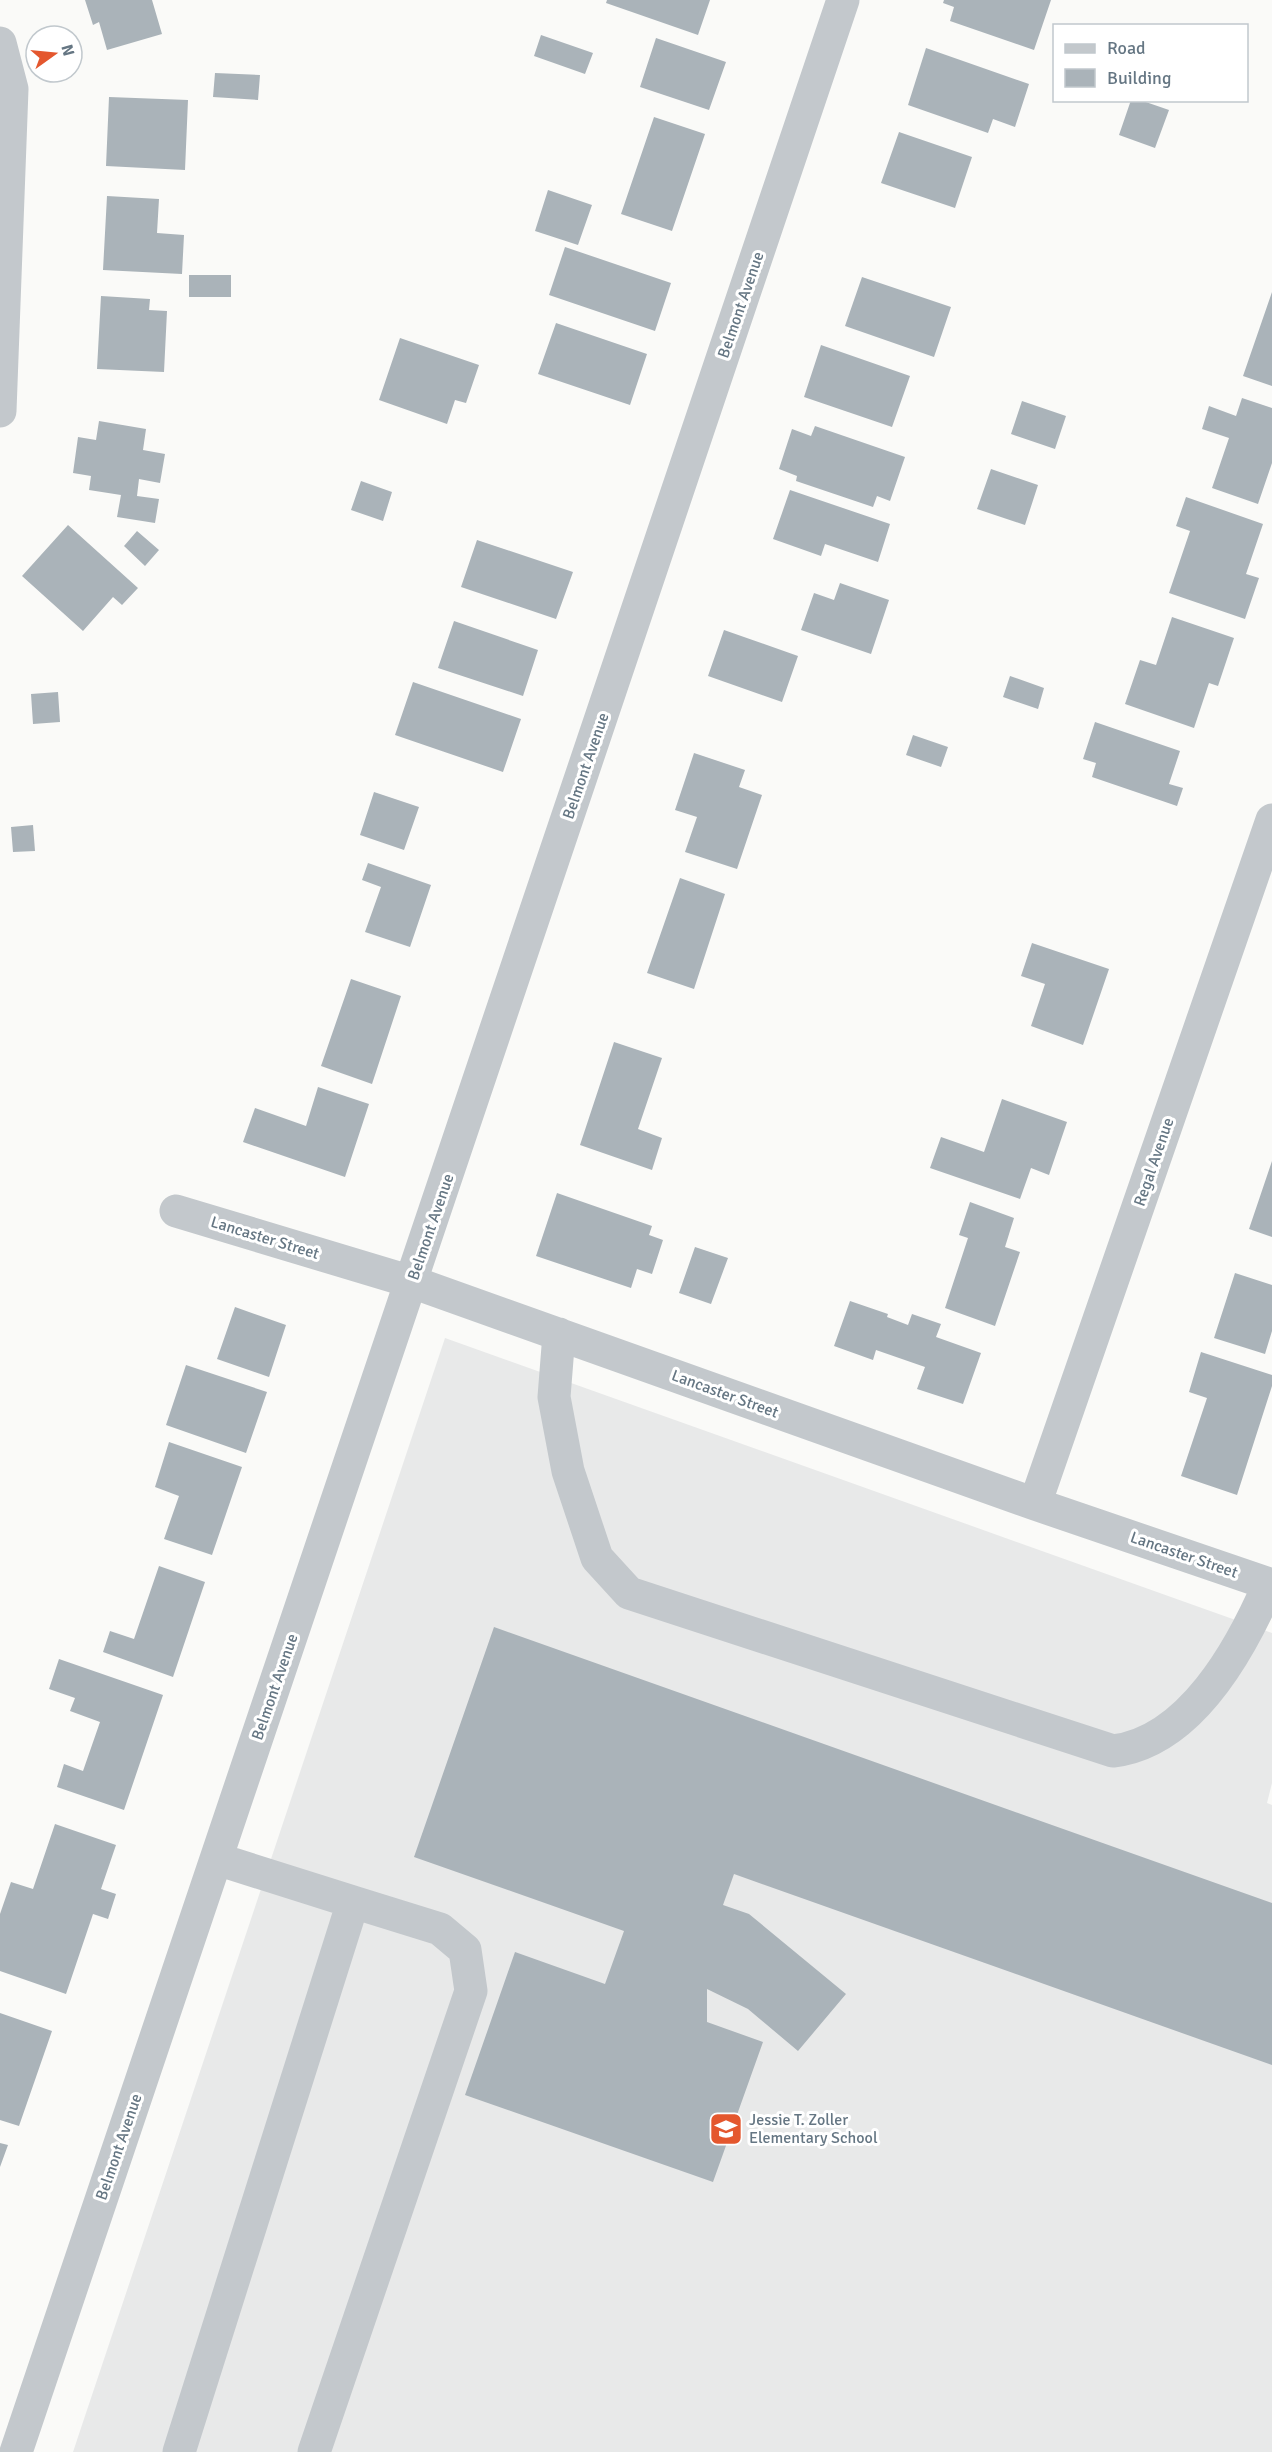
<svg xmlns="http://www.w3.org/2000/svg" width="1272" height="2452" viewBox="0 0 1272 2452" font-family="Signika,sans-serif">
<rect width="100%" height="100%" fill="#fafaf8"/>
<path fill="#e8e9e9" d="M445,1338L1272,1633V1783L1267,1803L1272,1805V2452H73Z"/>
<path fill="#aab3b9" d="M85,0H152L162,34L107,50L99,22L93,25Z
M607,0H710L698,35L606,3Z
M944,0H1051L1034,50L950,21L954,7L943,3Z
M541,35L593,53L585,74L534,56Z
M656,38L726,62L709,110L640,87Z
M926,48L1029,84L1015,127L993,119L988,133L908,105Z
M215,73L260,75L258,100L213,97Z
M109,97L188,100L185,170L106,166Z
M1131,100H1140L1169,110L1155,148L1119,135Z
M654,117L705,134L672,231L621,214Z
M899,132L972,157L955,208L881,183Z
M548,190L592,205L578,245L535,231Z
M107,196L159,199L157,233L184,235L182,274L103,270Z
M565,247L671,283L655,331L549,295Z
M189,275H231V297H189Z
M862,277L951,307L934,357L845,326Z
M1272,292V386L1243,376Z
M101,296L150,299L149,310L167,311L164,372L97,369Z
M556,323L647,354L630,405L538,374Z
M400,338L479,365L466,403L455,400L447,424L379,400Z
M821,345L910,376L892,427L804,397Z
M1242,398L1272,408V463L1258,504L1212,488L1229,438L1202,429L1209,406L1236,416Z
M1022,401L1066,416L1055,449L1011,434Z
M99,421L146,429L143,450L165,454L160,483L139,479L137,496L159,499L155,523L117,517L121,495L89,490L91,476L73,473L78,437L96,440Z
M815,426L905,457L890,501L877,496L873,507L796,481L797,476L779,469L792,429L811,436Z
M991,469L1038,485L1025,525L977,509Z
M361,481L392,492L383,521L351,510Z
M790,490L890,524L878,562L825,544L821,556L773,539Z
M1186,497L1263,524L1246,574L1259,578L1245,619L1169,593L1190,531L1176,526Z
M68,525L138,588L122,605L113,597L83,631L22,576Z
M137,531L159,550L145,566L124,546Z
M477,540L573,572L556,619L461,587Z
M840,583L889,600L871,654L801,630L814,593L834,600Z
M1172,617L1234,638L1218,686L1209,683L1194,728L1125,704L1140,660L1156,665Z
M454,621L538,650L523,696L438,668Z
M724,630L798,656L782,702L708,676Z
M1010,676L1044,688L1038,709L1003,697Z
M413,682L521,719L503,772L395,735Z
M58,692L60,722L33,724L31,694Z
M1095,722L1180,751L1169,784L1183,788L1177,806L1092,777L1096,763L1083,759Z
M913,735L948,747L941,767L906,755Z
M694,753L745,770L739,787L762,795L737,869L685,852L697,817L675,810Z
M374,792L419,807L404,850L360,835Z
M33,825L35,851L13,852L11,827Z
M368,863L431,885L410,947L365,932L381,887L362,880Z
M680,878L725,894L694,989L647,973Z
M1032,943L1109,969L1083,1045L1031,1026L1045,984L1021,976Z
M351,979L401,996L372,1084L321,1066Z
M614,1042L662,1058L638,1129L662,1138L652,1170L580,1145Z
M318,1087L369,1104L345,1177L243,1142L255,1108L306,1126Z
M1002,1099L1067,1122L1049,1175L1031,1168L1020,1199L930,1168L941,1137L984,1152Z
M1272,1161V1237L1249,1229Z
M557,1193L652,1226L649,1235L663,1240L652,1274L637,1269L631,1288L536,1256Z
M970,1202L1014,1218L1005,1247L1020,1252L995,1326L945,1308L968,1238L959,1235Z
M695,1247L728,1258L711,1304L679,1293Z
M1235,1273L1272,1285V1331L1265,1354L1214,1338Z
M850,1301L888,1314L887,1317L908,1325L912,1314L941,1324L936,1337L981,1353L963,1404L917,1389L925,1367L876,1350L873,1360L834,1346Z
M235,1307L286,1325L269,1377L217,1359Z
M1201,1352L1272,1375V1386L1237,1495L1181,1476L1207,1398L1189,1392Z
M186,1365L267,1392L246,1453L166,1425Z
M169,1442L242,1467L212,1555L164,1539L179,1496L155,1487Z
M159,1566L205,1582L173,1677L103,1652L110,1631L134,1639Z
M494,1627L1272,1903V2065L734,1874L723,1905L749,1914L846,1994L798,2051L748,2009L707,1989V2022L763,2042L713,2182L465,2095L515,1952L605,1984L624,1931L414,1857Z
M59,1659L163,1695L124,1810L57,1787L64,1764L83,1771L100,1722L70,1711L75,1698L49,1689Z
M55,1824L116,1845L101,1889L116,1894L108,1919L93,1914L66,1994L0,1971V1914L11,1882L33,1889Z
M0,2013L52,2031L19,2126L0,2120Z
M0,2143L8,2145L0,2167Z"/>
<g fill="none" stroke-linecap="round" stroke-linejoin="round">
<path stroke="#c3c8cc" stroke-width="33" d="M0,43L12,89L0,411
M176,1211L412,1282L1035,1504L1272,1585
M559,1334L554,1397L568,1471L597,1558L629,1593L1113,1751C1190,1742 1241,1649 1269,1584
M1035,1504L1272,820
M16,2452L843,0
M179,2452L353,1902L217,1859
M314,2452L471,1991L465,1950L440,1929L353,1902"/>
</g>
<defs>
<symbol id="school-square" viewBox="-11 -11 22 22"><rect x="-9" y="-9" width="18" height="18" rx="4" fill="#e4572e" stroke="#fff"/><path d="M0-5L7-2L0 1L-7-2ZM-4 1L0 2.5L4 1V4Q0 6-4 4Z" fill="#fff"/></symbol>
</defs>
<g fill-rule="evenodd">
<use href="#school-square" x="707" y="2110" width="38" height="38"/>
</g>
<g text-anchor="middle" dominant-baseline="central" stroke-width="6" stroke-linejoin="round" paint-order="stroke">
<g font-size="16" fill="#657683" stroke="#fff">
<text transform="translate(741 305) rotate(-71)">Belmont Avenue</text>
<text transform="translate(586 766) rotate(-71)">Belmont Avenue</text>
<text transform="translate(1154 1162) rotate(-71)">Regal Avenue</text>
<text transform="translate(431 1227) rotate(-71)">Belmont Avenue</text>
<text transform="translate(265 1238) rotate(17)">Lancaster Street</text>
<text transform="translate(725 1394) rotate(20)">Lancaster Street</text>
<text transform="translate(1184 1555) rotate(19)">Lancaster Street</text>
<text transform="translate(275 1687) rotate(-71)">Belmont Avenue</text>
<text transform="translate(119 2147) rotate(-71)">Belmont Avenue</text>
</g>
<g font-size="16" fill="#657683" stroke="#fff" text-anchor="start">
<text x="749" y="2120">Jessie T. Zoller<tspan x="749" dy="18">Elementary School</tspan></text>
</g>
</g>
<rect x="1053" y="24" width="195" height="78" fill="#ffffff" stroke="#c1c8cd" stroke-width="1.5"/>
<rect x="1065" y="44" width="30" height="9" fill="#c3c8cc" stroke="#c1c8cd" stroke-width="1.5"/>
<text x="1107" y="54" font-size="18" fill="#657683">Road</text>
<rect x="1065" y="69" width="30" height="18" fill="#aab3b9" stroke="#c1c8cd" stroke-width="1.5"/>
<text x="1107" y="84" font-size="18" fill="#657683">Building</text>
<g transform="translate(54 54) rotate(75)"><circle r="28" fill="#ffffff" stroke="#c1c8cd" stroke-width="1.5"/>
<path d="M0-4.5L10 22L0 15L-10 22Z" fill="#e4572e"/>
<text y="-9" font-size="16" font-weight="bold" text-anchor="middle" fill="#657683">N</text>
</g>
</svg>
